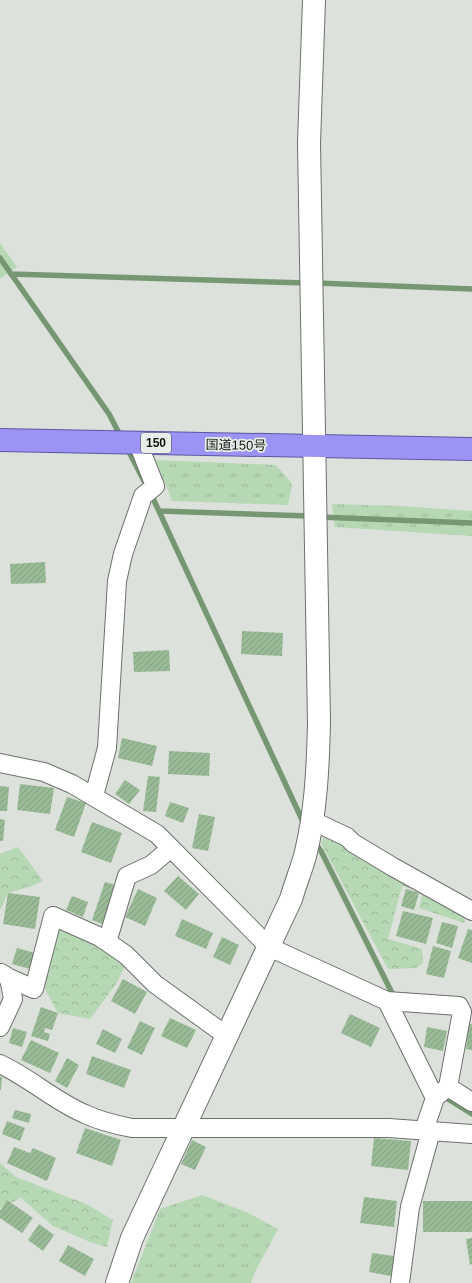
<svg xmlns="http://www.w3.org/2000/svg" width="472" height="1283" viewBox="0 0 472 1283" font-family="Helvetica,'Noto Sans JP',sans-serif">
<defs>
<pattern id="grass-tufts" width="24" height="20" patternUnits="userSpaceOnUse"><rect width="24" height="20" fill="#b7d8b4"/><path d="M3 7l-1-3M5 7V3M7 7l1-3M15 17l-1-3M17 17v-4M19 17l1-3" fill="none" stroke="#9cb89a"/></pattern>
<pattern id="forest-crowns" width="20" height="18" patternUnits="userSpaceOnUse"><rect width="20" height="18" fill="#b7d8b4"/><path d="M2 6a3 3 0 1 1 6 0M12 15a3 3 0 1 1 6 0" fill="none" stroke="#9cb89a"/></pattern>
<pattern id="building-hatch" width="6" height="6" patternUnits="userSpaceOnUse"><rect width="6" height="6" fill="#99ba96"/><path d="M-1 1l2-2M0 6l6-6M5 7l2-2" fill="none" stroke="#839f80"/></pattern>
</defs>
<rect width="100%" height="100%" fill="#dce1db"/>
<path fill="url(#grass-tufts)" d="M0,243L17,267L0,279Z
M156,460L276,465L292,484L288,505L172,501Z
M332,504L400,506L472,511V536L335,527Z
M202,1195L246,1212L278,1229L255,1272L251,1283H131L160,1209Z"/>
<path fill="url(#forest-crowns)" d="M328,828L468,909L464,923L419,908L423,892L402,886L388,939L422,949L423,963L416,968L388,969L321,843Z
M18,847L43,881L32,886L8,893L0,910V854Z
M51,923L85,938L127,962L116,984L90,1019L58,1013L46,991L40,968Z
M0,1163L16,1177L86,1204L113,1220L107,1247L90,1242L53,1226L21,1198L0,1208Z"/>
<g fill="none" stroke-linecap="round" stroke-linejoin="round">
<path stroke="#779774" stroke-width="5.5" d="M0,258L109,414L121,437
M11,274L307,283
M316,283L472,289
M127,448L144,481
M151,494L304,824
M159,511L310,516
M319,517L472,523
M314,841L321,851L395,999
M444,1093L448,1099L472,1114"/>
</g>
<path fill="url(#building-hatch)" d="M45,562L46,583L11,584L10,564Z
M242,631L283,633L282,656L241,654Z
M169,650L170,671L134,672L133,652Z
M122,738L157,746L152,766L118,758Z
M169,751L210,753L209,776L168,774Z
M148,776L160,777L156,812L143,811Z
M125,780L140,790L129,804L115,794Z
M20,784L54,788L50,814L17,810Z
M0,786L9,787L7,811H0Z
M67,797L86,803L74,837L55,830Z
M170,802L189,808L183,823L165,816Z
M199,814L215,817L208,851L192,848Z
M0,819L5,820L3,841H0Z
M92,822L122,833L111,863L81,852Z
M178,876L199,894L186,910L164,891Z
M105,882L119,886L105,925L92,920Z
M138,889L157,898L145,926L125,917Z
M406,889L419,893L414,910L401,906Z
M8,893L40,897L35,929L3,924Z
M72,896L88,902L83,917L66,910Z
M403,911L433,918L426,944L396,936Z
M182,919L213,933L206,949L175,936Z
M442,922L458,926L452,948L436,943Z
M468,929L472,930V963L458,958Z
M222,937L239,945L230,965L213,957Z
M433,946L451,951L444,978L426,974Z
M17,948L35,953L30,969L12,964Z
M123,979L147,992L135,1014L111,1001Z
M41,1007L58,1013L52,1030L45,1028L44,1032L50,1034L48,1041L31,1036Z
M350,1014L380,1028L371,1047L341,1033Z
M170,1018L196,1030L187,1048L161,1036Z
M140,1021L155,1028L142,1055L127,1048Z
M469,1024H472V1050L466,1049Z
M427,1027L447,1031L443,1051L424,1047Z
M13,1028L27,1032L22,1047L9,1043Z
M103,1029L122,1039L115,1053L96,1044Z
M31,1040L59,1053L50,1073L21,1060Z
M92,1056L131,1070L124,1088L86,1074Z
M67,1058L79,1065L67,1088L55,1081Z
M0,1077H2L1,1090H0Z
M15,1110L31,1114L29,1123L12,1118Z
M7,1121L25,1128L20,1141L2,1134Z
M85,1128L121,1140L112,1166L76,1153Z
M374,1138L411,1141L408,1170L371,1166Z
M192,1140L206,1147L195,1170L181,1164Z
M14,1147L30,1153L33,1148L56,1158L47,1181L7,1163Z
M364,1197L397,1201L394,1227L360,1223Z
M7,1200L33,1218L22,1233L0,1218V1211Z
M423,1201H472V1232H423Z
M39,1224L54,1235L43,1251L28,1240Z
M472,1238V1264L470,1265L466,1239Z
M68,1245L94,1259L85,1276L59,1261Z
M372,1253L394,1256L391,1276L369,1272Z"/>
<g fill="none" stroke-linecap="round" stroke-linejoin="round">
<defs>
<path id="minor" d="M0,763L44,772L72,784L157,834L269,947L387,1001L435,1098L424,1130
M94,796L107,748L117,581L123,554L143,496L155,486L138,443
M311,820L347,837L353,843L393,867L472,911
M107,942L127,876L151,865L171,848
M9,978L34,989L53,916L100,937L126,955L155,984L227,1036
M387,1001L459,1006L462,1012L448,1087
M0,1027L13,999L9,978L1,973
M0,1064C30,1078 56,1102 85,1114C100,1121 116,1125 132,1128H389L472,1134
M438,1095L448,1087L472,1102
M400,1283L410,1207L431,1131"/>
<path id="tertiary" d="M117,1283L132,1238L291,899C295,885 301,870 305,856C316,813 318,767 319,722L309,143L314,0"/>
<path id="trunk" d="M0,440L472,449"/>
</defs>
<use href="#minor" stroke="#6c716c" stroke-width="20"/>
<use href="#tertiary" stroke="#6c716c" stroke-width="24"/>
<use href="#trunk" stroke="#5c56a3" stroke-width="24"/>
<use href="#minor" stroke="#fff" stroke-width="18"/>
<use href="#tertiary" stroke="#fff" stroke-width="22"/>
<use href="#trunk" stroke="#9c94f4" stroke-width="22"/>
</g>
<g text-anchor="middle" dominant-baseline="central" stroke-width="3.5" stroke-linejoin="round" paint-order="stroke">
<rect fill="#e9efe8" stroke="#525652" stroke-width="1" x="141" y="433" width="30" height="20" rx="3"/>
<g font-size="12" font-weight="bold" fill="#121412">
<text x="156" y="443">150</text>
</g>
<g font-size="13" fill="#121412" stroke="#e9efe8">
<text transform="translate(236 445) rotate(1)">国道150号</text>
</g>
</g>
</svg>
